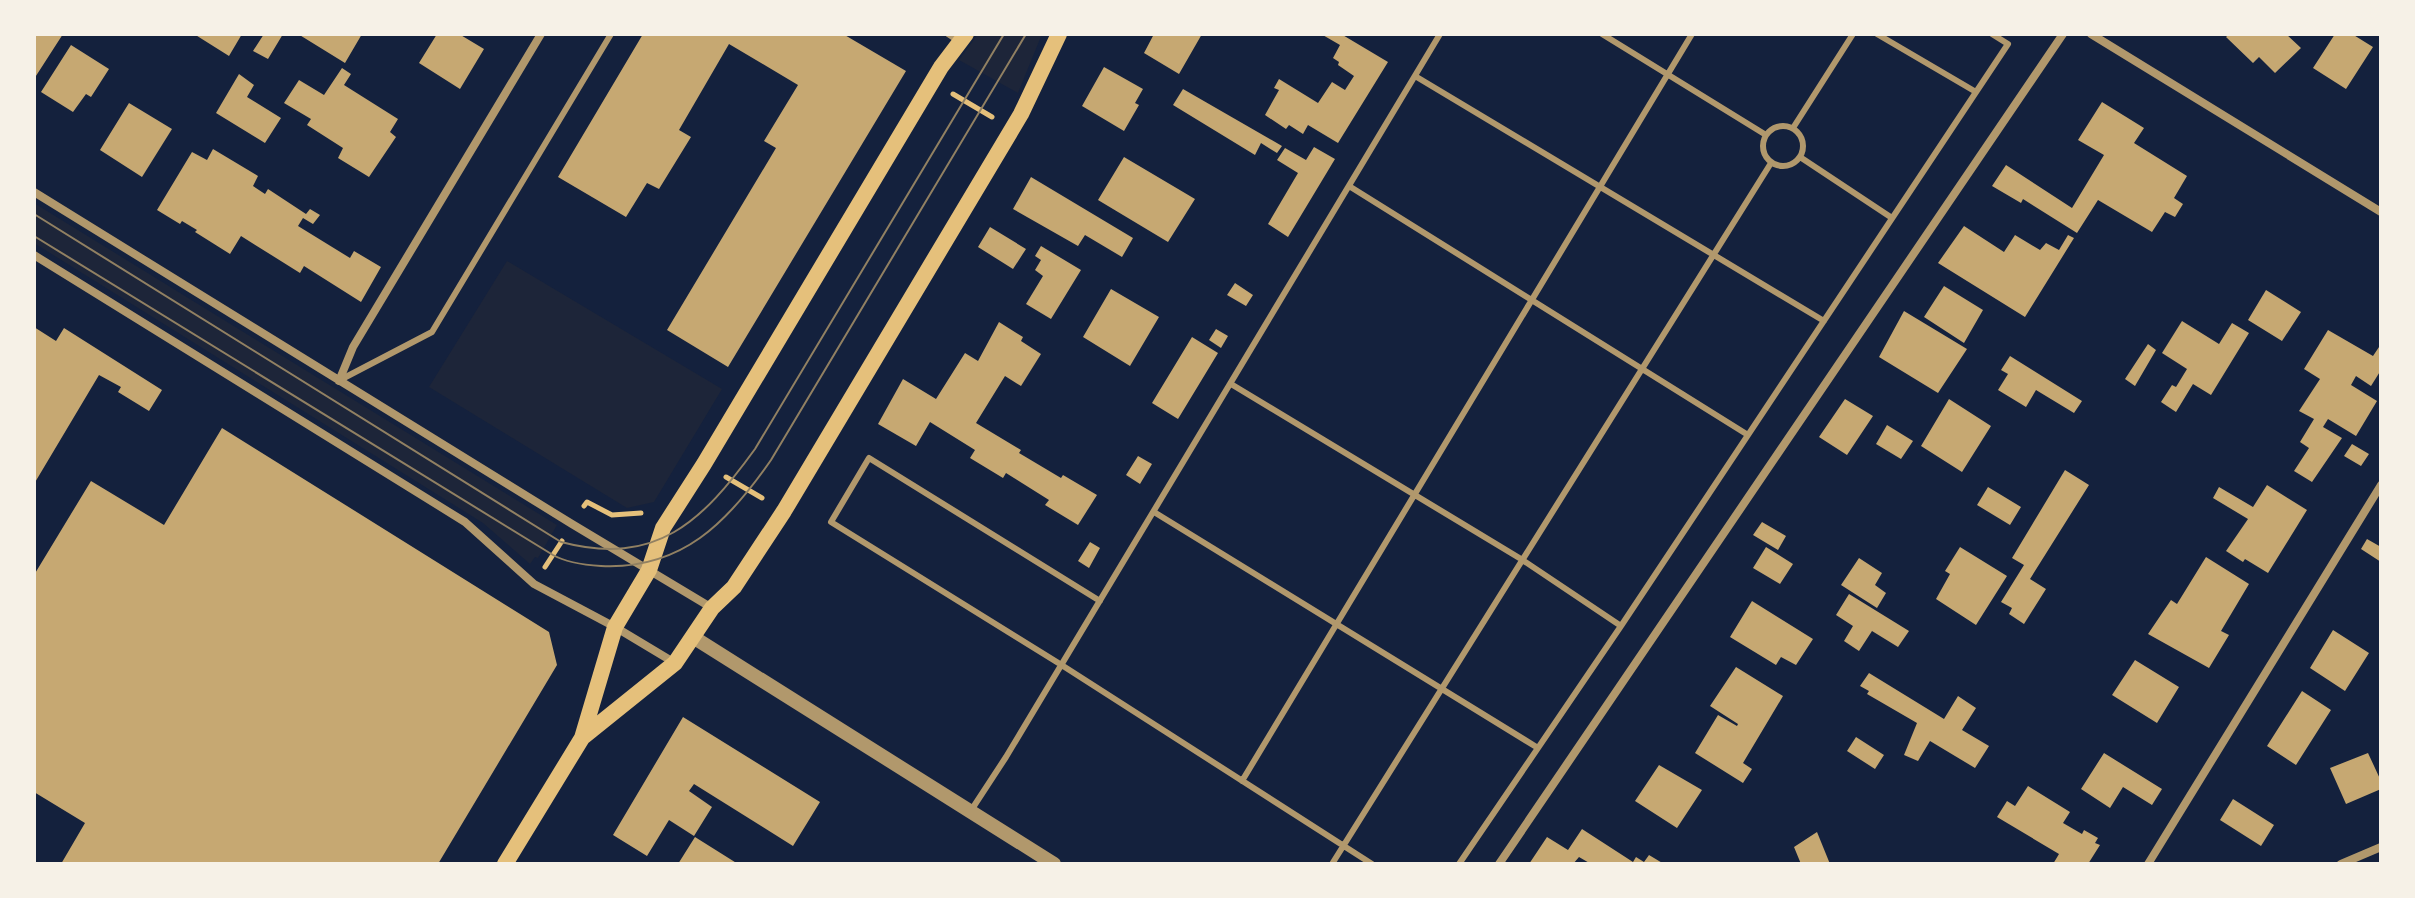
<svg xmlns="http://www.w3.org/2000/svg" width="2415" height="898" viewBox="0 0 2415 898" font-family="Ubuntu,sans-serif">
<rect width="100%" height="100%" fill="#14213d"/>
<path fill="#1d2539" d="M978,34H1042L1018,93L959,60Z
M34,203L557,525L538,558L535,557L530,564L483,523L34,243Z
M507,261L722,389L654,502L627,508L429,387Z"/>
<path fill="#c6a872" d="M37,34H63L34,79V39Z
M194,34H242L229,56Z
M264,34H283L268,59L253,51Z
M298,34H362L345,63Z
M437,34H459L484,49L460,89L419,63Z
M643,34H843L906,71L728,367L667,330L776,148L764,141L798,85L729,44L679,130L691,137L659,189L647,183L626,217L558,177Z
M1154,34H1202L1179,74L1144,53Z
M1321,34H1341L1388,62L1338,143L1308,125L1303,134L1289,125L1286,129L1265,115L1279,90L1274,88L1279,79L1318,103L1332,82L1345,90L1354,76L1338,65L1339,62L1333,58L1340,45Z
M2229,34H2286L2301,48L2275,73L2259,57L2253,63L2226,37Z
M2335,34H2352L2373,47L2346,89L2313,68Z
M71,45L109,69L91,97L86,94L73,112L41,92Z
M1104,67L1143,89L1135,103L1139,105L1124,131L1082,106Z
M342,68L351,74L344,85L398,119L390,132L396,137L369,177L338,158L343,148L307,125L311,119L284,103L299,80L324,95Z
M239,74L254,85L247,97L281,118L265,143L216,113Z
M1183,89L1282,146L1277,153L1261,143L1255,155L1173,105Z
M2102,102L2144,128L2134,143L2187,176L2174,198L2183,204L2175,217L2165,212L2152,232L2098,200L2077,233L2023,199L2021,203L1992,186L2006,165L2072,208L2104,155L2078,140Z
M129,103L172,129L142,177L100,150Z
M1314,147L1335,159L1288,237L1268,224L1298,173L1277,160L1285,148L1306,160Z
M213,149L258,176L253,186L265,194L268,189L306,214L310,209L320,215L313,224L303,218L298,226L350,258L354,251L381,267L361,302L304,266L300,273L241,236L230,254L195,232L197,230L182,221L180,224L157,210L192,152L207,160Z
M1124,157L1195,199L1168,242L1098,200Z
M1031,177L1133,238L1122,257L1085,235L1078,246L1013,209Z
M1964,226L2004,252L2015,235L2040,250L2046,243L2059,250L2068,235L2074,238L2025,317L1938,263Z
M990,227L1026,249L1013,269L978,247Z
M1041,246L1081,270L1051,319L1026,304L1043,276L1035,270L1041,260L1035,256Z
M1235,283L1253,295L1246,306L1227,295Z
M1944,286L1983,310L1964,343L1924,317Z
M1111,289L1159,317L1130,366L1083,337Z
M2266,290L2301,312L2282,341L2248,320Z
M1904,311L1967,349L1938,393L1879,357Z
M2182,321L2219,344L2232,323L2249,333L2211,395L2193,384L2176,412L2161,402L2172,385L2176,387L2187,369L2162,353Z
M999,322L1023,337L1021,341L1041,354L1021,386L1005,376L976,423L1021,450L1019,453L1061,478L1063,475L1097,495L1078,525L1045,505L1049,500L1006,473L1003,478L970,458L975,450L930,422L916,446L878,424L903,379L936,399L965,353L978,361Z
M34,327L56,341L64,328L162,390L149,411L118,392L121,387L99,375L34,484Z
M1216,329L1228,336L1221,348L1209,340Z
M2328,330L2373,356L2381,344V370L2371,386L2356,376L2351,385L2377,401L2356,436L2328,419L2323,427L2342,438L2312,482L2294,471L2309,448L2300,442L2314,419L2299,411L2320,379L2304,369Z
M1192,337L1218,353L1178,419L1152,403Z
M2148,344L2156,350L2135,386L2125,379Z
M2010,356L2082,401L2074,413L2036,390L2026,407L1998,390L2008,374L2001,370Z
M1845,399L1873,416L1847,455L1819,437Z
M1949,399L1991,426L1962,472L1921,446Z
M1887,425L1913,441L1901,459L1876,444Z
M222,428L549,632L557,665L438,864H61L85,823L34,792V575L91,481L164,525Z
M2352,444L2369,454L2361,466L2344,456Z
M1138,456L1152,464L1140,484L1126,475Z
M2065,470L2089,485L2030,579L2046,589L2024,624L2009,614L2012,608L2001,602L2024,565L2012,558Z
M2267,485L2307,510L2268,573L2245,559L2243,562L2226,551L2248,519L2213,498L2219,487L2253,507Z
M1988,487L2021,507L2010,525L1977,505Z
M1762,522L1786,536L1778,550L1753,535Z
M2367,539L2381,547V562L2361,549Z
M1090,542L1100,548L1089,568L1078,561Z
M1766,547L1793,564L1780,584L1753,568Z
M1960,547L2007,576L1976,625L1936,599L1950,574L1945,571Z
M2206,557L2249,584L2221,631L2229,635L2209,668L2148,634L2171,600L2177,604Z
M1859,558L1882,573L1875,585L1886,593L1877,608L1841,585Z
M1849,594L1909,631L1898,647L1872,631L1859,651L1844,641L1853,626L1836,615Z
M1752,601L1813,639L1796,665L1781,657L1776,665L1730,637Z
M2333,630L2369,653L2345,691L2310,668Z
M2135,660L2179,687L2157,723L2112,695Z
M1736,667L1783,696L1743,763L1752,769L1743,783L1695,753L1718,715L1737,726L1738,724L1710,706Z
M1869,673L1944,719L1958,696L1976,708L1962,730L1989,746L1975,768L1930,741L1918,761L1904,755L1917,723L1867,694L1869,691L1860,686Z
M2302,691L2331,710L2296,765L2267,746Z
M683,717L820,802L793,846L694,784L689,791L712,807L694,836L669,820L647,856L613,835Z
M1856,737L1884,755L1875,769L1847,751Z
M2104,753L2162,789L2152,805L2123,787L2110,808L2081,789Z
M2368,753L2381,781V789L2346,804L2330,768Z
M1659,765L1702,790L1677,828L1635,801Z
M2028,786L2070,812L2063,823L2082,834L2084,830L2098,838L2095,843L2100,845L2088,864H2053L2059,854L1997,817L2007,801L2015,806Z
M2233,799L2274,825L2261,846L2220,820Z
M1582,829L1633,862L1636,857L1644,862L1649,855L1664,864H1591L1579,857L1573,864H1529L1547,837L1568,850Z
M1817,832L1830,864H1801L1794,847Z
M695,837L738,864H678Z"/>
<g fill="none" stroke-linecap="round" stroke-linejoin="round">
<path stroke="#e5c07b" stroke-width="5" d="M953,94L992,117
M726,477L762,498
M584,506L587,502L612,515L641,513
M545,567L562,541"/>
<path stroke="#b1986c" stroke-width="6" d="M948,34L960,42
M1602,34L1766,135
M1877,34L1976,92
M1415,76L1824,321
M1763 146a20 20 0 1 1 40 0a20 20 0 1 1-40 0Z
M1793,128L1853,34
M1800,157L1892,218
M1349,186L1748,435
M340,380L432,332L611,34
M1231,384L1521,559L1621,626
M1154,512L1538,748
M1100,601L869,458L831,522L1060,664L1372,864
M1242,781L1692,34
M972,809L1006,757L1440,34
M1332,864L1771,163
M1459,864L1621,626L2008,44L1992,34"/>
<path stroke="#b1986c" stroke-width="8" d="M2091,34L2381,212
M34,192L572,524L712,608
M34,255L465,522L534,584L615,627L675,663
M339,381L353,347L541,34
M1499,864L2063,34
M2148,864L2381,485
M2341,864L2381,847"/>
<path stroke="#b1986c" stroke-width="14" d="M693,637L1054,864"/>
<path stroke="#e5c07b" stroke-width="16" d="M583,737L675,663L712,608L734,587L784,511L1021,114L1059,34
M505,864L582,738L615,627L649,570L663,528L704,464L941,67L966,34"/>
<path stroke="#918062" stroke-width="2" d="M34,214L561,542C656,567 702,522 755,449L1004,34
M34,236L553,555C567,563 585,565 601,566C682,570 728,522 771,460L1026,34"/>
</g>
<rect width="2415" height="898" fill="none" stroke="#f6f1e7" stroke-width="72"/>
</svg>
